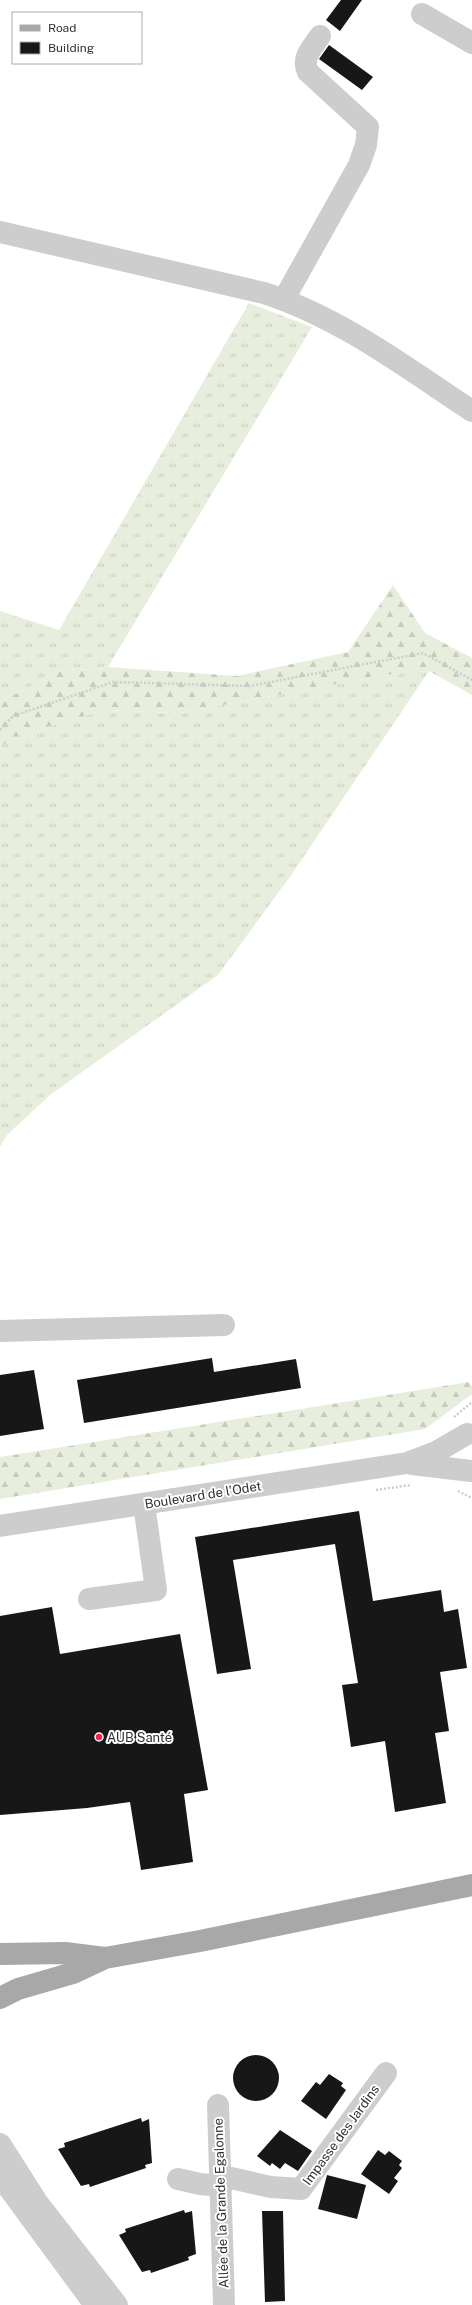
<svg xmlns="http://www.w3.org/2000/svg" width="472" height="2305" viewBox="0 0 472 2305" font-family="'Public Sans',sans-serif">
<defs>
<pattern id="grass-tufts" width="24" height="20" patternUnits="userSpaceOnUse"><rect width="24" height="20" fill="#e8eedd"/><path d="M3 7l-1-3M5 7V3M7 7l1-3M15 17l-1-3M17 17v-4M19 17l1-3" fill="none" stroke="#c7ccbe"/></pattern>
<pattern id="forest-firs" width="22" height="20" patternUnits="userSpaceOnUse"><rect width="22" height="20" fill="#e8eedd"/><path d="M5 1l3.5 6h-7zM16 11l3.5 6h-7z" fill="#c7ccbe"/></pattern>
</defs>
<rect width="100%" height="100%" fill="#fff"/>
<path fill="url(#grass-tufts)" d="M249,303L312,327L108,667L58,672L0,702V611L59,630Z
M429,671L292,874L218,975L50,1095L6,1136L0,1147V749L10,738L104,710L179,713L392,674Z"/>
<path fill="url(#forest-firs)" d="M393,585L425,633L472,658V695L429,671L392,674L179,713L104,710L10,738L0,749V702L58,672L108,667L237,676L348,652Z
M469,1382L472,1387V1394L425,1429L0,1499V1457Z"/>
<path fill="#171717" d="M341,0H362L340,31L326,20Z
M329,45L373,77L362,90L319,59Z
M212,1358L214,1372L296,1359L301,1388L84,1423L77,1380Z
M34,1370L44,1429L0,1436V1375Z
M359,1511L373,1601L441,1590L444,1612L458,1609L467,1668L440,1672L449,1731L435,1733L446,1803L395,1812L385,1741L351,1747L342,1685L358,1683L335,1544L233,1560L251,1669L217,1674L195,1537Z
M52,1607L60,1654L180,1634L208,1790L184,1794L193,1862L141,1870L130,1802L87,1808L0,1815V1616Z
M233 2078a23 23 0 1 1 46 0a23 23 0 1 1-46 0Z
M329,2074L343,2083L341,2086L346,2090L326,2119L301,2101L316,2082L320,2085Z
M141,2118L142,2122L149,2119L152,2163L145,2165L146,2168L90,2187L89,2184L81,2186L58,2149L65,2147L64,2143Z
M280,2130L312,2151L298,2171L285,2163L280,2169L272,2163L270,2166L257,2156Z
M378,2150L385,2155L389,2151L402,2161L399,2165L402,2168L394,2178L398,2181L389,2194L361,2174Z
M327,2175L366,2185L357,2219L318,2209Z
M184,2210L185,2213L192,2211L196,2254L188,2257L189,2260L151,2273L150,2270L142,2272L119,2235L126,2232L125,2229Z
M262,2211H283L285,2301L265,2302Z"/>
<g fill="none" stroke-linecap="round" stroke-linejoin="round">
<path stroke="#cdcdcd" stroke-width="2.5" stroke-dasharray="2 2" stroke-linecap="butt" d="M0,730L13,716L113,682L250,686L423,653L472,680
M454,1417L472,1402
M376,1490L411,1485
M458,1491L472,1498"/>
<path stroke="#cdcdcd" stroke-width="22" d="M422,14L472,43
M0,232L264,293C341,318 405,367 472,411
M284,299L359,165L366,145L368,127L308,72C301,58 312,48 320,36
M0,1331L224,1325
M412,1464L471,1471
M0,1526L407,1463L436,1452L467,1434
M89,1599L156,1590L144,1504
M218,2105L224,2305
M0,2144L37,2202L117,2305
M0,2176L95,2305
M222,2176L271,2187L301,2189L386,2073
M178,2179L200,2184L222,2186"/>
<path stroke="#a8a8a8" stroke-width="22" d="M0,1954L65,1953L105,1958
M0,1998L18,1989L73,1973L105,1958L200,1941L472,1885"/>
</g>
<circle fill="#f62349" stroke="#fff" stroke-width="1.5" cx="99" cy="1737" r="4"/>
<g text-anchor="middle" dominant-baseline="central" stroke-width="4" stroke-linejoin="round" paint-order="stroke">
<g font-size="13" fill="#303030" stroke="#fff">
<text transform="translate(203 1495) rotate(-9)">Boulevard de l'Odet</text>
<text transform="translate(341 2135) rotate(-54)">Impasse des Jardins</text>
<text transform="translate(221 2203) rotate(-92)">Allée de la Grande Egalonne</text>
</g>
<g font-size="13" fill="#303030" stroke="#fff" text-anchor="start">
<text x="107" y="1737">AUB Santé</text>
</g>
</g>
<rect x="12" y="12" width="130" height="52" fill="#ffffff" stroke="#acacac"/>
<rect x="20" y="25" width="20" height="6" fill="#a8a8a8" stroke="#acacac"/>
<text x="48" y="32" font-size="12" fill="#303030">Road</text>
<rect x="20" y="42" width="20" height="12" fill="#171717" stroke="#acacac"/>
<text x="48" y="52" font-size="12" fill="#303030">Building</text>
</svg>
